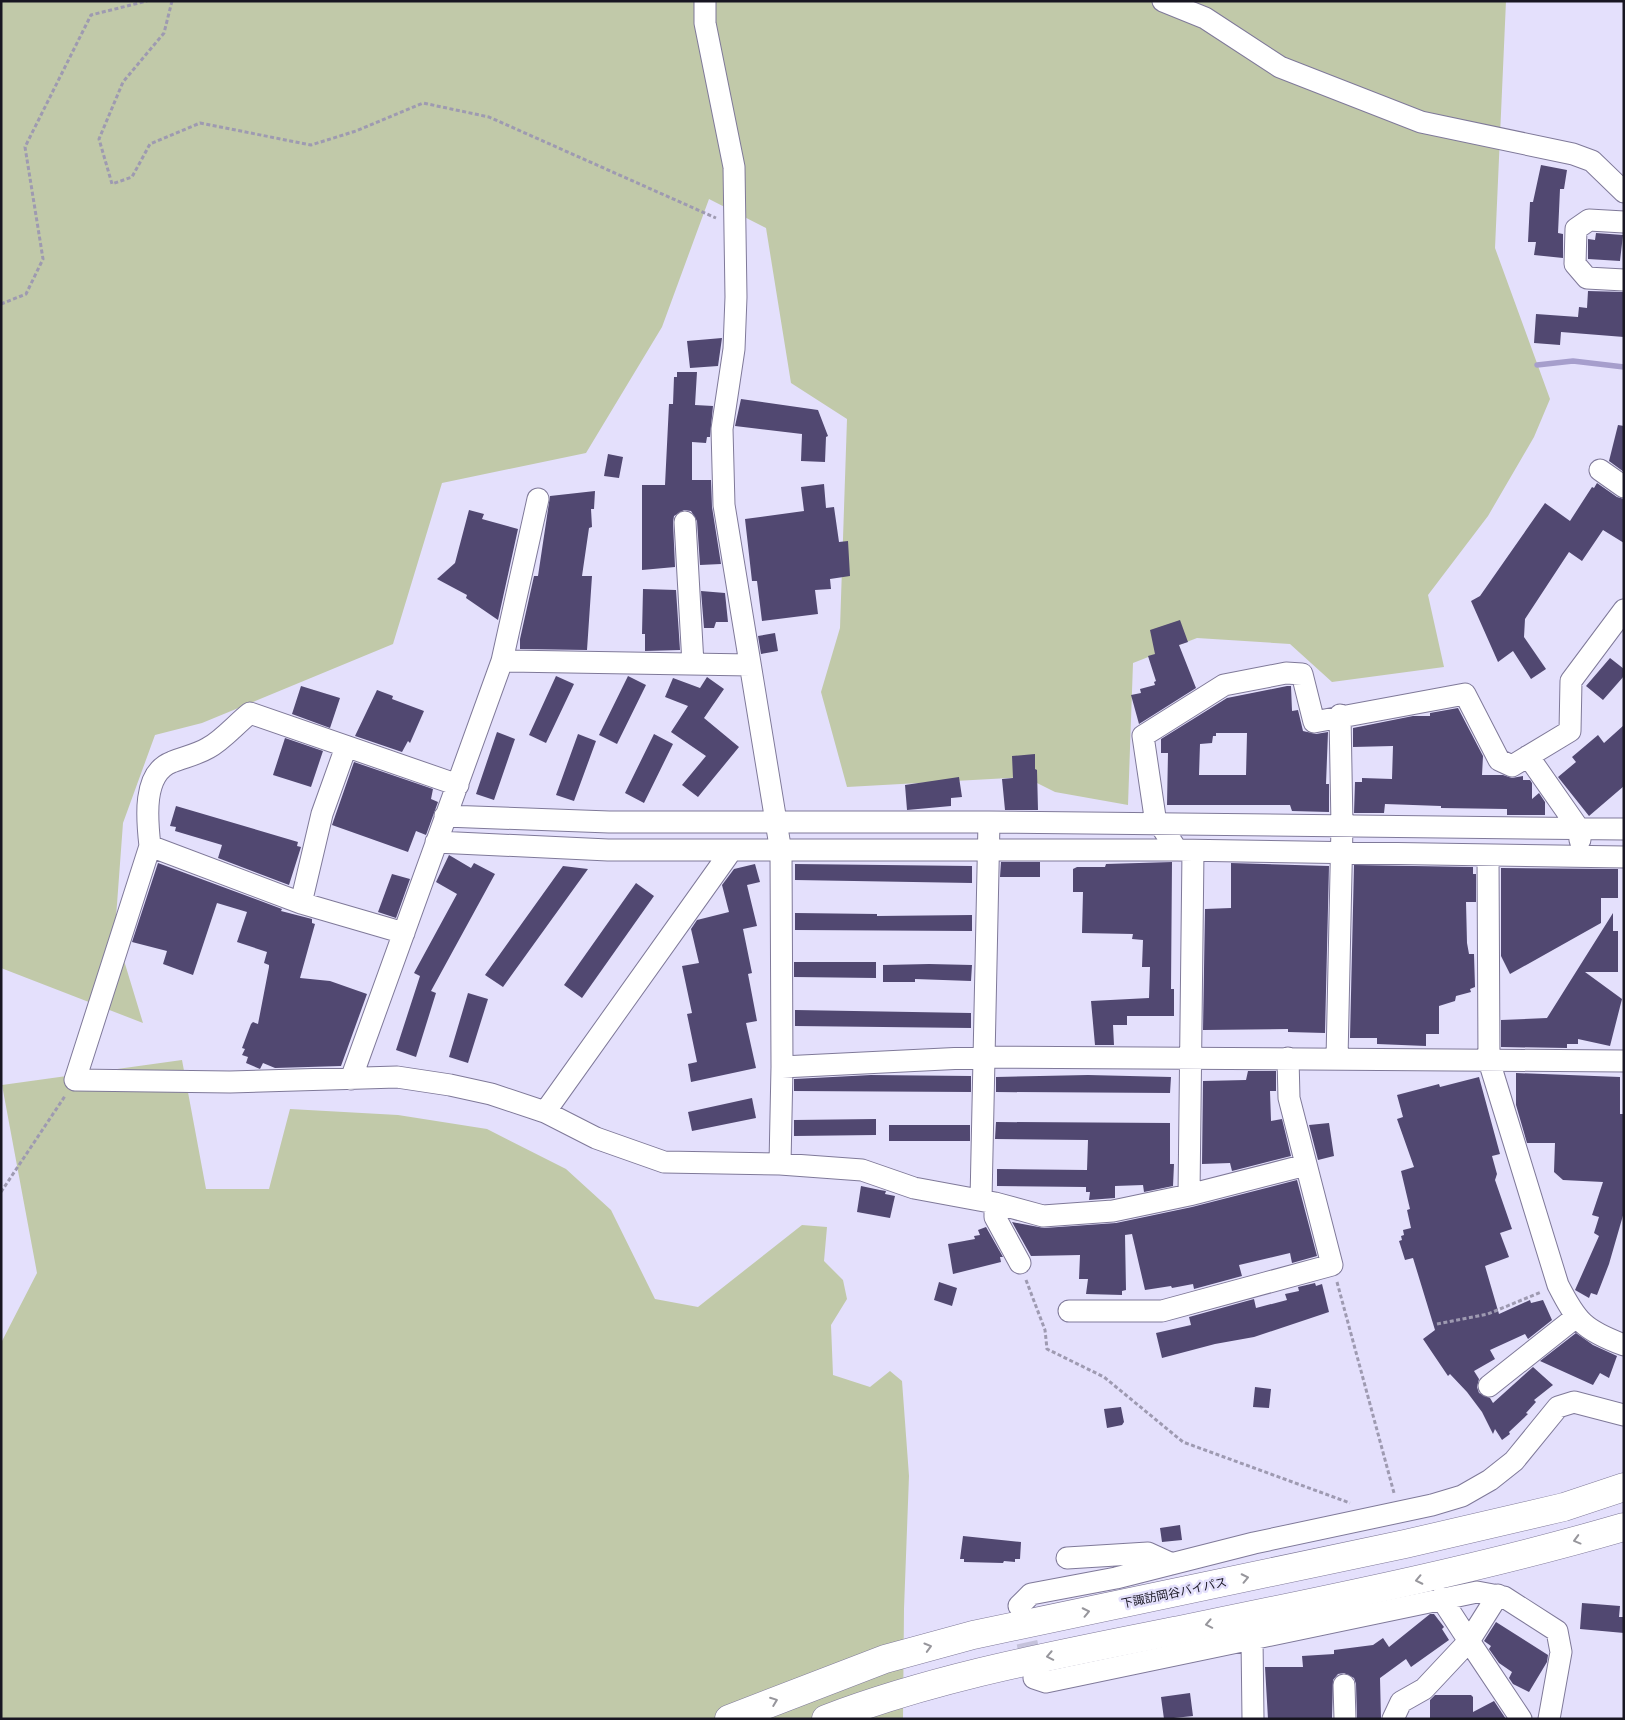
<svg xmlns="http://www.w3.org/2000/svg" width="1625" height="1720" viewBox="0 0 1625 1720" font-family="'Public Sans','Noto Sans JP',sans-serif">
<rect width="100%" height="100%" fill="#e4e0fc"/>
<path fill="#c1c9a9" d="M1,1H1506L1495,248L1550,399L1534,437L1488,516L1428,595L1444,667L1332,682L1290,644L1197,638L1133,663L1128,805L1055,792L1025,777L847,787L821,692L840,628L847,419L791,383L766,228L709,199L662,327L586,453L442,483L393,644L202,723L155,735L123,823L115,931L143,1023L1,968Z
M182,1060L206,1189H269L290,1109L398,1115L487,1129L566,1169L611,1210L655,1299L698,1307L802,1225L827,1227L824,1261L843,1280L847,1299L831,1325L833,1375L870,1387L890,1371L902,1381L909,1476L904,1609L903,1719H1V1343L37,1273L2,1085Z"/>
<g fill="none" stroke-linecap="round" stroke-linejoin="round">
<path stroke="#a69ecc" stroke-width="5.5" d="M1537,365L1573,361L1624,367"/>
</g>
<path fill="#514871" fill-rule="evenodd" d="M1541,165L1567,170L1564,189H1560L1558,233L1563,234V258L1534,255L1536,242H1528L1530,202H1533Z
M1596,233L1623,235L1620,261L1588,259V239L1595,240Z
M1588,291L1624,292V337L1561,332L1560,345L1534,343L1536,314L1578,317L1579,307L1587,308Z
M722,338L718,366L690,368L687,341Z
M677,372H697L695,405L713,406L710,437H707L706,443L692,442V480H711L712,507L721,564L700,565L697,521L691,511L684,510L674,516L673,522L675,567L642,570V485H665L669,404H673L674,377H677Z
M741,399L818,410L828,436L826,437L825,462L801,461L802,434L735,426Z
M1618,425L1624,426V472L1609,461Z
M608,454L623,457L619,478L604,476Z
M1597,483L1617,497L1624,499V543L1603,530L1582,561L1569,552L1525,619L1524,637L1546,669L1531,679L1513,651L1498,662L1471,601L1480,596L1545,503L1570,521L1592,487L1594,488Z
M824,484L826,508L834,507L839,542L848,541L850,576L830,579L831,589L815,590L818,614L762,621L757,581H752L745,519L804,511L801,487Z
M595,491L594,509H591L592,527L589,528L582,576H592L587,650L520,649V639L534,576H538L550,496Z
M469,510L484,514L482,519L518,529L498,620L466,598L467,595L437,579L455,563Z
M643,589L676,590L680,650L645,651V634H642Z
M701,591L725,593L728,622H716L714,628H704Z
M1180,620L1188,642L1179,645L1196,688L1139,724L1131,695L1141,693L1140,689L1155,685L1154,682L1156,681L1148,656L1155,654L1150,630Z
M775,633L778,651L761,654L758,636Z
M1610,658L1624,669V676L1603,700L1586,686Z
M556,676L574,684L546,743L529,735Z
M628,676L646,685L617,744L599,735Z
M707,677L724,689L704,718L739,747L698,797L682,785L706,756L671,732L688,706L665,697L673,678L700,688Z
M301,686L340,698L330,728L292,714Z
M1287,686H1291L1292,711L1298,710L1303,731L1316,734L1328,732L1326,784H1329V812L1292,811L1290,805H1167L1168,753H1161V739L1227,698ZM1216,733H1247L1246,775H1199L1200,744L1212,743L1213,736H1216Z
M377,690L393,696L392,699L424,711L410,743L408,741L402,752L355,736Z
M1458,708L1483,756L1482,775H1503L1512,778L1523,776V780H1530L1532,783V799L1539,793L1545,802V815H1507V809L1441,808V806L1385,804L1384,813H1354L1355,782H1362V778L1392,779L1393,746L1353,747V728L1413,716H1430V713Z
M1624,725V786L1589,816L1558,777L1576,762L1572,757L1598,735L1604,743Z
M497,732L515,739L494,800L476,794Z
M578,734L596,741L574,801L556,795Z
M654,734L673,744L644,803L625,793Z
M285,738L323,751L311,787L273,775Z
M1035,754V769L1037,770L1038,810H1005L1002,779L1013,778L1012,756Z
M354,762L433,789L431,799L438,802L426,835L416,831L408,852L332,825Z
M959,777L962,797L951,798V806L907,810L905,785Z
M176,806L298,842L297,846L301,847L289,885L218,858L222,845L175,831L176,827L170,826Z
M449,855L471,868L474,863L495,874L431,991L436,993L416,1057L396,1050L420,976L414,973L457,894L436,882Z
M1001,862H1040V877H1000Z
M1172,862L1171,989H1174V1016H1127V1025H1113L1114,1045H1095L1091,1001L1149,998L1150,967H1142L1143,940L1132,939L1133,934L1082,933L1083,892H1073V869L1077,867H1105L1106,864Z
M158,863L282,909L281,911L312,919V923L315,924L300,978L330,981L367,994L341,1066L275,1068L263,1063L260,1069L246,1063L248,1057L242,1055L245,1049L242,1048L251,1024L253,1022L258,1024L269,967V965L264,963L267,952L237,942L247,912L217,903L193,975L163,964L167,951L132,942Z
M1231,863L1329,866L1325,1033L1288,1032V1029L1203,1030L1205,909L1231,908Z
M755,864L760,882L747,885L757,926L743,929L752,973L748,974L757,1021L746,1023L756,1068L691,1082L688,1064L697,1062L687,1014L692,1013L682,966L699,963L691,929L697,920L729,912L722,885L734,869Z
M795,864L972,866V883L795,880Z
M1354,865L1473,867V874H1476V902H1466L1467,943L1469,954H1474L1475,987L1470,989L1471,992L1456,996L1455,1001L1439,1006V1034H1426V1046L1377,1044V1038H1350Z
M563,866L588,869L503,987L485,975Z
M1501,868L1618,869V898H1601V923L1510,974L1501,956Z
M392,874L410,879L396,918L378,912Z
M636,883L654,896L582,998L564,985Z
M795,913L877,914V916L972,915V931L795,930Z
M1613,913V931H1618V972H1585L1622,999L1610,1046L1578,1039V1044H1567V1048L1501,1047V1020L1547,1018Z
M794,962H876V978L794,977Z
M929,964L972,965L971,981L915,979V982H883V965Z
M468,993L488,999L468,1063L449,1057Z
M795,1010L971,1013V1028L795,1026Z
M1248,1071H1276V1091H1270L1271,1121L1282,1119L1291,1156L1232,1171L1230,1163L1202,1164L1203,1081L1246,1080Z
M1516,1073L1620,1077V1114H1624V1212L1609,1264L1597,1295L1591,1293L1589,1298L1575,1290L1599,1236L1594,1233L1599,1217L1592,1215L1603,1182L1563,1180L1554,1172L1555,1143H1527L1516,1105Z
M871,1075L971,1076V1092L794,1091V1079Z
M1088,1075L1171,1077L1170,1093L996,1092V1077Z
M1479,1077L1500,1154L1492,1156L1497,1174L1495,1180L1512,1229L1500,1233L1509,1257L1485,1266L1499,1314L1530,1300L1531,1303L1543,1300L1552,1320L1528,1339L1525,1334L1490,1350L1495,1359L1474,1371L1479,1379L1477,1387L1479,1393L1490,1398L1493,1403L1533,1367L1553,1385L1534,1400L1536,1402L1526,1413L1528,1414L1509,1432L1510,1434L1502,1440L1495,1429L1493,1434L1482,1412L1467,1392L1450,1374L1448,1376L1423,1339L1435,1330L1413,1258L1405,1260L1399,1241L1402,1240L1401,1236L1404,1235L1403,1230L1411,1228L1407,1210L1410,1209L1401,1171L1414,1167L1397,1119L1403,1117L1397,1095L1439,1084L1440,1087Z
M752,1098L756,1118L692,1131L688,1112Z
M876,1119V1135L794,1136V1120Z
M996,1122L1170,1123V1164H1174L1173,1186L1144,1192L1143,1185L1115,1186V1198L1089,1200L1090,1192H1086V1187L997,1186V1169L1087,1170L1088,1140L995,1139Z
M1329,1123L1334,1156L1318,1160L1309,1125Z
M889,1125H970V1141H889Z
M1297,1180L1317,1256L1292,1263L1290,1253L1239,1265L1242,1276L1194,1289L1193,1284L1172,1288L1171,1286L1145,1290L1132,1234L1125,1235L1126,1290L1122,1291V1295L1086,1294L1088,1279H1079L1080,1255L1031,1256L1012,1222L1044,1228L1116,1223L1192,1207Z
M861,1186L880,1190L886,1191L885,1194L895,1196L890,1218L857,1212Z
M986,1227L1003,1257H1000L1001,1262L953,1274L948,1244L975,1239L974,1236L980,1235L978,1230Z
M939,1282L957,1288L952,1306L934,1300Z
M1315,1283L1316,1286L1322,1284L1329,1312L1254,1337L1215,1344L1162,1358L1156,1333L1191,1325L1189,1317L1254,1299L1256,1308L1287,1300L1285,1294L1299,1291L1298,1287Z
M1576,1333L1593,1345L1617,1356L1609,1378L1600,1373L1593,1385L1540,1361Z
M1255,1387L1271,1389L1269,1408L1253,1407Z
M1121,1407L1124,1422L1122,1425L1107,1428L1104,1409Z
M1180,1525L1182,1540L1162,1542L1160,1528Z
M963,1536L1021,1542L1020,1559H1015V1562L1004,1561L1003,1563L964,1562V1559H960Z
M1582,1603L1620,1606L1619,1617H1624V1633L1580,1629Z
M1430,1614H1434L1444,1627L1442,1629L1449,1640L1411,1667L1406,1659L1380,1678L1381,1719H1357L1356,1684L1354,1678L1344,1673L1338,1674L1333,1680L1332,1719H1268L1265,1667H1303L1302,1656L1334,1654V1650L1373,1645L1383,1638L1389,1647Z
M1496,1622L1548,1655L1547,1662L1529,1692L1513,1684L1509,1678L1512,1672L1499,1663L1489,1649L1491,1646L1484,1641Z
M1190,1693L1193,1716L1164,1719L1161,1697Z
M1435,1695H1471L1473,1697V1712L1494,1701L1506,1719H1430V1700Z"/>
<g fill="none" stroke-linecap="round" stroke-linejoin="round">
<path stroke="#c5c2db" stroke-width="21" stroke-dasharray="21 11" stroke-linecap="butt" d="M1020,1611L1034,1674"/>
<defs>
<path id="minor" d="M705,1V23L734,167L736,297L734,349L722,429L724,505L781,852L782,1067L780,1164
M1163,1L1205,18L1280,67L1421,122L1573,154L1592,161L1624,192
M1624,222L1589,220L1576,229L1575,264L1587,278L1624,280
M1600,470L1624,487
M685,522L693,664
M502,661L750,665
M1528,756L1579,829L1580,840
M458,785L250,713C236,724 223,740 208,748C196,755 184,757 172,762C142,773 147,820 150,846L75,1080L230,1082L397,1077L450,1085L491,1094L545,1112L596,1138L664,1162L780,1164L862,1170L914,1188L995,1203L1043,1216L1113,1211L1189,1195L1306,1165
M445,816L609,822H989L981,1200
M989,822L1624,829
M436,842L608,850H1177L1624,857
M150,846L301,903L404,933
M1177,850L1155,817L1143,736L1224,685L1286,673L1302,674L1314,722L1465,694L1499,760L1512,766L1570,731L1571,681L1624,610
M1488,855L1489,1061L1558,1285C1577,1322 1584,1330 1624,1345
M301,903L322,814L346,747
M1337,1059L1342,826L1340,715
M782,1067L985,1057L1624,1061
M351,1079L502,661L538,499
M545,1112L731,851
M1189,1195L1193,851
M995,1203V1217L1020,1263
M1069,1311H1162L1332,1265L1289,1098L1288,1058
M1489,1386L1576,1317
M1067,1558L1148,1553L1172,1564
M1498,1595L1469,1641L1521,1719
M1019,1606L1031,1594L1116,1578L1254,1543L1432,1505L1462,1496L1490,1480L1514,1461L1558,1407L1574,1402L1624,1415
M1252,1639L1253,1719
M1034,1678L1046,1682L1477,1592L1504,1597L1557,1631L1561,1652L1549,1719
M1344,1685L1345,1719
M1393,1719L1401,1702L1424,1689L1469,1641L1441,1598"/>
<path id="highway" d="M729,1719L885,1659L973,1635L1405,1544L1564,1507L1624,1487
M826,1719C939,1676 1056,1655 1174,1631C1325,1600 1476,1570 1624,1527"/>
</defs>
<use href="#minor" stroke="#7f7999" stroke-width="23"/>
<use href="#highway" stroke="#7f7999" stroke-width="29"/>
<path stroke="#9e9ab1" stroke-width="3" stroke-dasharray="4 2.5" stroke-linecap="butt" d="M172,1L164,33L123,82L99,139L112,184L132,177L150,144L200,123L311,145L356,131L423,103L489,117L716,218
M1,304L26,294L43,259L25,147L91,15L147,1
M1,1192L65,1096
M1026,1280L1045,1330L1047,1349L1104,1377L1183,1442L1350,1503
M1337,1282L1394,1493
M1437,1324L1488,1314L1541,1292"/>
<use href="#minor" stroke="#fff" stroke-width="21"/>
<use href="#highway" stroke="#fff" stroke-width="28"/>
</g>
<defs><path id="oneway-chevron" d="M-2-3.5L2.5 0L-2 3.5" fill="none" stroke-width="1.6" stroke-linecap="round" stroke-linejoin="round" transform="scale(1.25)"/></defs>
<g stroke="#97969c">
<use href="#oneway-chevron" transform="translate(1577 1540) rotate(165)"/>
<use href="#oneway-chevron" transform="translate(1245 1578) rotate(-12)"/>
<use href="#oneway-chevron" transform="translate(1419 1580) rotate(168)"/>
<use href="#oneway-chevron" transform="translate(1086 1612) rotate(-12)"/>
<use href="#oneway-chevron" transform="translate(1209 1624) rotate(169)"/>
<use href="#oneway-chevron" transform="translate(928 1647) rotate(-16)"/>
<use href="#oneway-chevron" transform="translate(1050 1656) rotate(169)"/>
<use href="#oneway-chevron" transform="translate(774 1701) rotate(-21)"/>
</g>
<g text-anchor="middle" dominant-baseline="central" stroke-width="5" stroke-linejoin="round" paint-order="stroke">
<g font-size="12" fill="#181622" stroke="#e4e0fc">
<text transform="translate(1174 1593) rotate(-12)">下諏訪岡谷バイパス</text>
</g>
</g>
<rect width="1625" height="1720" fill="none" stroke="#181622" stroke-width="5"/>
</svg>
